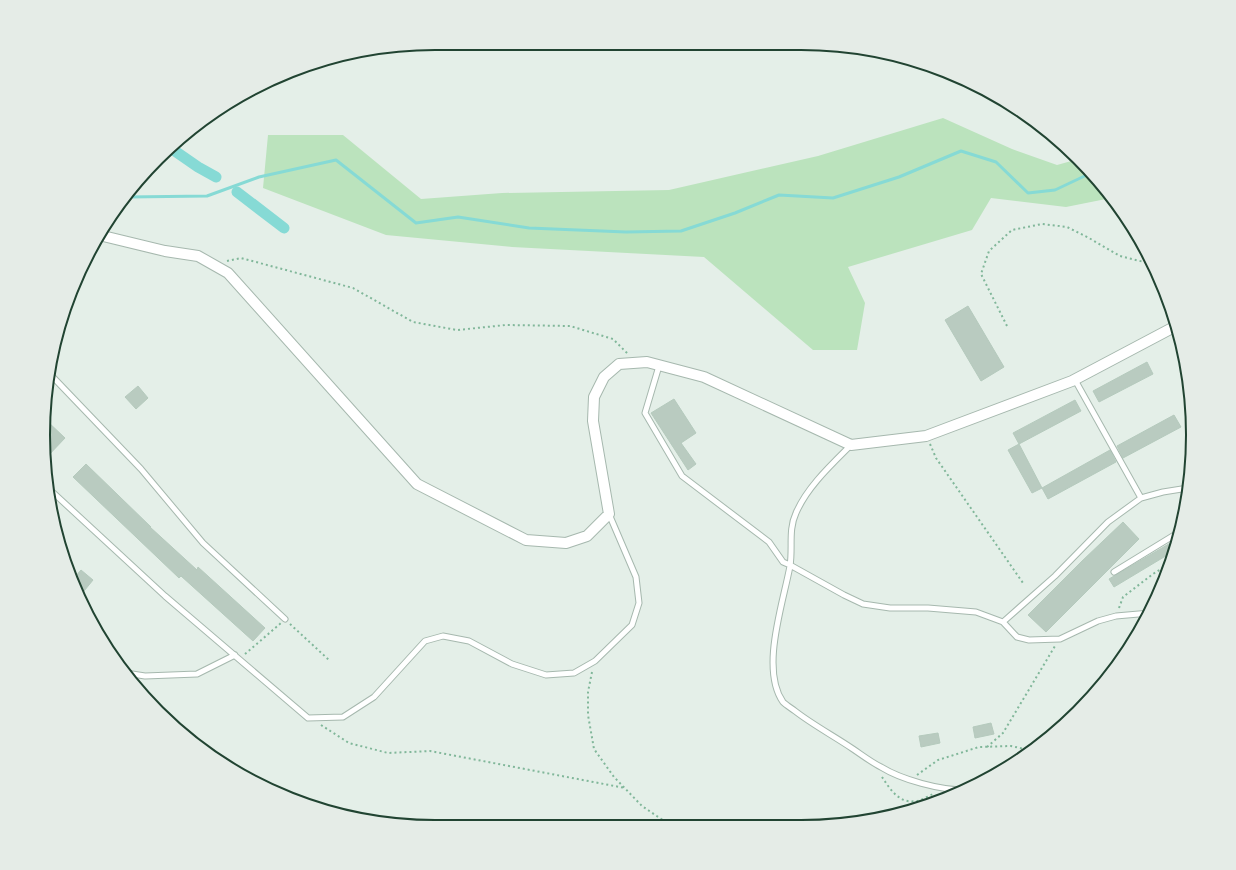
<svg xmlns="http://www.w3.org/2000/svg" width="1236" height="870" viewBox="0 0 1236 870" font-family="'Sofia Sans Condensed',sans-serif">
<rect width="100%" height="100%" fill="#e4efe8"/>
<path fill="#bbe3bd" d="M943,118L1012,149L1057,165L1075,160L1096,176L1111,198L1066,207L991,198L972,230L848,267L865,303L857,350H813L704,257L512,247L386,235L263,188L268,135H343L421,199L502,193L669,190L818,156Z"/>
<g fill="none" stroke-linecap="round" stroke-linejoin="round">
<path stroke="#86dad5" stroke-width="3" d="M128,197L207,196L259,177L336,160L416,223L458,217L529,228L626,232L681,231L735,213L779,195L833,198L899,177L961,151L996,162L1028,193L1055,190L1091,173"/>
<path stroke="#86dad5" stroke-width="11" d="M172,149L198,167L216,177
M237,192L284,228"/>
</g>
<path fill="#b9cbc0" stroke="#b5cabd" d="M968,306L1004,367L981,381L945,320Z
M1147,362L1153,374L1099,402L1093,391Z
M138,386L148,398L136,409L125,397Z
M674,399L696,433L681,443L696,464L688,470L651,413Z
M1075,400L1081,411L1019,444L1013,433Z
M1174,415L1181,427L1123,458L1117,446Z
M46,420L65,438L46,458Z
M1019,444L1042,488L1032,493L1008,450Z
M1110,450L1116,462L1048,499L1042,488Z
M86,464L151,527H150L197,570L198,567L265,628L253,641L181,576L179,578L73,477Z
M1123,522L1139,539L1046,632L1028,615L1082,561Z
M1179,538L1174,551L1114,587L1109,579Z
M81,570L93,580L80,596L74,578Z
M991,723L994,734L975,738L973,727Z
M938,733L940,743L921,747L919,736Z"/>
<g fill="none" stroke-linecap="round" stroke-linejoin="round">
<defs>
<path id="service" d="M659,366L645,413L682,476L769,542L783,562L790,565L844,595L863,604L890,608H928L976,612L1003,622L1017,637L1029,640L1060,639L1098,621L1116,616L1150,613
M49,373L141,469L203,543L285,619
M1075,380L1141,498
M851,445C832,464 807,487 796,513C788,530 793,548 790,566C783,604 760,669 783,702C786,705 791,708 795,711C813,725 834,736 853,749C862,755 871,762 881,767C902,780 940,790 965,790
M47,487L165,596L308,718L343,717L374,697L425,641L443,636L469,641L512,664L546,675L574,673L595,661L632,625L639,603L636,577L609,514
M1114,572L1181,531
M1003,622L1055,576L1108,522L1141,498L1163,492L1188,488
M126,673L145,676L197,674L235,655"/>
<path id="minor" d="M103,236L165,251L198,256L228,273L417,484L526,540L566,543L587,536L609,514L593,421L594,397L604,377L619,364L647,362L704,377L851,445L926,436L1072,381L1176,326"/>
</defs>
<use href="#service" stroke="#a6b8ae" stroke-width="7"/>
<use href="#minor" stroke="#a6b8ae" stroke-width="12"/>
<path stroke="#81b79a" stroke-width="2" stroke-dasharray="2 3" stroke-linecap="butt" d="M227,261L241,258L353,288L413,322L457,330L506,325L570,326L613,339L628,354
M1007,326L981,274L989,251L1012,230L1042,224L1067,227L1089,238L1120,256L1152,264
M930,444L936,458L1023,583
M1119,608L1123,597L1153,574L1169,564
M290,624L329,660
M245,654L281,623
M592,672L588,692V715L594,749L614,777L642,806L670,825
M321,725L349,743L388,753L430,751L625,788
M987,747L1003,733L1055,646
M917,775L938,760L979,747L1011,746L1029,750
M882,777C890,789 899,804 916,801C921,801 928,796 933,794"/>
<use href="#service" stroke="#fff" stroke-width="5"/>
<use href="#minor" stroke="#fff" stroke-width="10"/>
</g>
<path d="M0 0H1236V870H0ZM435 50H801A385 385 0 0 1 1186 435V435A385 385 0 0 1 801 820H435A385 385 0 0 1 50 435V435A385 385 0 0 1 435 50Z" fill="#e5ece7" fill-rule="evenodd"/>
<path fill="none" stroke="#214432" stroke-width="2" d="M435 50H801A385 385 0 0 1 1186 435V435A385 385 0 0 1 801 820H435A385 385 0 0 1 50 435V435A385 385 0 0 1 435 50Z"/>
</svg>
